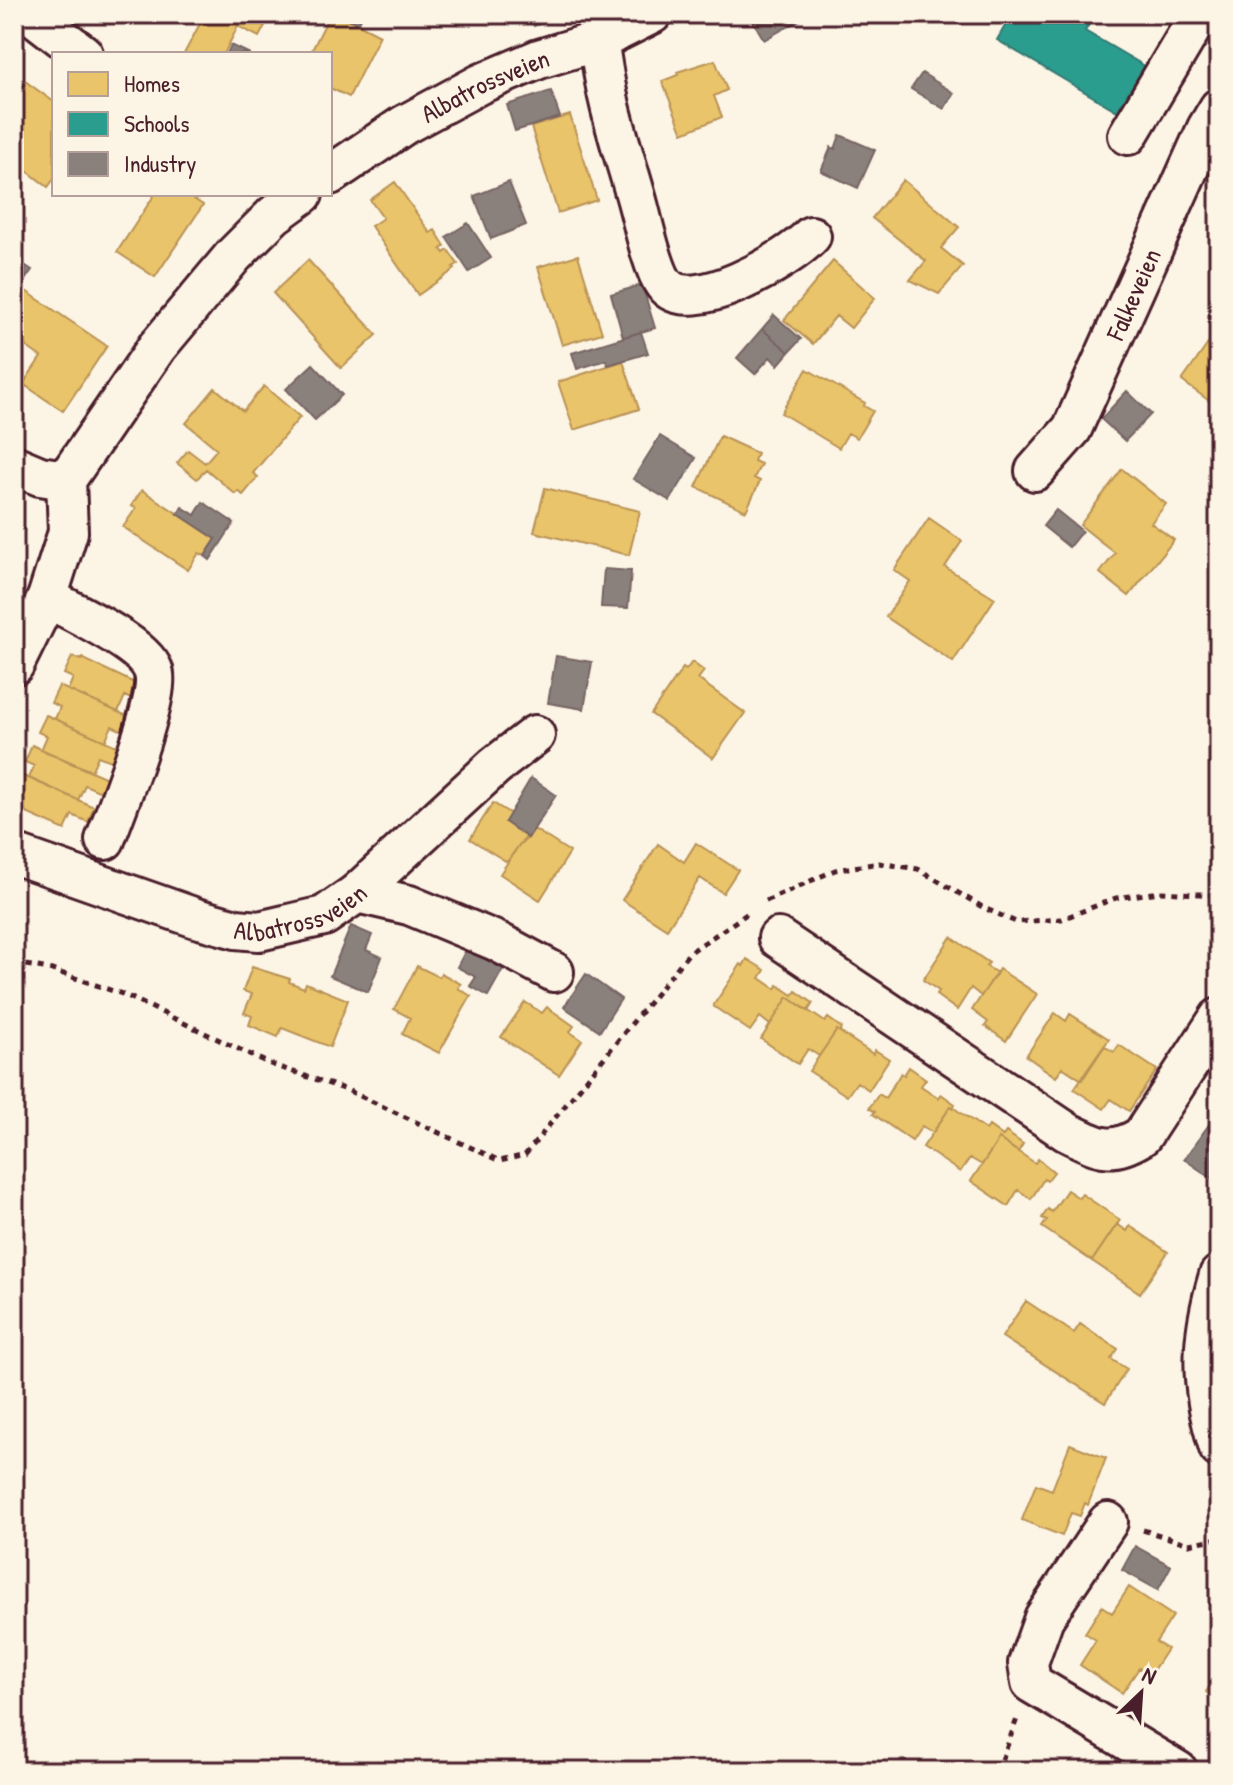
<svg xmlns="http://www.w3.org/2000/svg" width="1233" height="1785" viewBox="0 0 1233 1785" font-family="'Patrick Hand',sans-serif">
<rect width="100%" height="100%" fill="#fcf5e5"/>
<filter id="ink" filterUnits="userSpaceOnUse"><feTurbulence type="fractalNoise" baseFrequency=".0125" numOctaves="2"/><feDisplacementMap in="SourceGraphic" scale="16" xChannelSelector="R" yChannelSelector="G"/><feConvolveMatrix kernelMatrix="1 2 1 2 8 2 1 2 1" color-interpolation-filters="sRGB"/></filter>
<g filter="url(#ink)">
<path fill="#e9c46a" stroke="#b99257" stroke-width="2" d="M205,14H271L259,37L238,26L224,54H184Z
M330,14L343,16L380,35L349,97L330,88V54H310Z
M715,60L727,90L714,96L722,117L683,133L662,81L678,75L677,72Z
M14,73L54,102V179L48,187L14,161V154L24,141L14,133Z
M570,115L597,200L558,213L531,127Z
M903,180L959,227L941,248L963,266L939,294L910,280L926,261L872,218Z
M395,182L430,233L435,230L445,246L441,249L444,253L448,250L458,264L453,267L455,269L418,295L371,226L383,218L370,200Z
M155,194H186L203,205L155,277L117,252Z
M578,255L602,333L562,345L538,267Z
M308,260L377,335L341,368L273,293Z
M833,261L875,298L851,328L836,316L813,344L784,320Z
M20,287L107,346L63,411L23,384L41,357L14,338V296Z
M1210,341L1219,348V408L1182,381Z
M623,361L639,409L574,430L558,382Z
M807,369L865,403L864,406L873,411L857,438L848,433L839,448L781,413Z
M264,386L300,417L253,473L258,477L243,495L238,491L235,494L206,469L197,479L177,463L188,450L205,463L217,449L186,423L215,388L243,411Z
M720,436L757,453L754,461L761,464L754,478L760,481L746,511L696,487Z
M1122,469L1166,504L1151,523L1174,540L1129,596L1100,573L1115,553L1080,525Z
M545,488L640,511L629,555L534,532Z
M142,490L216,539L205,556L199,553L188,570L123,527L136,508L131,506Z
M929,518L962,541L945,567L995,598L953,662L886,617L910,581L894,570Z
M72,657L81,660L82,658L147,689L140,704L125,696L118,712L68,690L73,678L64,674Z
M692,662L704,671L698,679L745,713L713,758L651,714L683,668L686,670Z
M59,686L134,719L127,733L112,726L105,741L55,719L60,707L51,703Z
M46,715L121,748L114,762L98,756L91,772L41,750L47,736L38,732Z
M32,745L107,778L101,792L85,785L78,800L29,778L34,766L25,762Z
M19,774L94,807L88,822L72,815L65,830L15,808L21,795L14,792Z
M493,803L511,814L505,822L528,838L519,845L507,862L470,839Z
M534,829L570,852L540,900L500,874L519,845Z
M696,843L738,870L723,893L700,878L667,929L622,900L658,844L684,862Z
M951,937L989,963L986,966L997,973L981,996L971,988L957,1010L936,995L939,991L923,980Z
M747,959L765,970L760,978L776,989L778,985L793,995L796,991L813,1003L808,1011L788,997L770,1025L760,1017L750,1031L713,1006L741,964L743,966Z
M417,966L439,977L441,973L461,984L458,988L471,996L439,1053L402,1034L410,1018L394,1009Z
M252,967L290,979L289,982L304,988L306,983L348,1000L330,1047L282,1028L278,1037L249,1025L252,1016L244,1013L252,994L243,991Z
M999,969L1037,994L1006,1041L985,1026L988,1022L972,1010Z
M788,997L825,1022L828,1018L842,1028L840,1032L837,1030L819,1056L808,1049L798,1064L761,1039Z
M525,1002L542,1013L547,1007L574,1026L570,1032L582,1040L559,1075L501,1037Z
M1055,1013L1066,1021L1070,1014L1109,1039L1082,1080L1062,1067L1056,1077L1026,1056Z
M837,1030L873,1054L875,1050L889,1059L869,1090L857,1082L847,1096L809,1071Z
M1119,1045L1157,1070L1129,1111L1111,1099L1104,1109L1074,1089L1104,1046L1114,1052Z
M1219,1058V1082L1208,1074Z
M909,1067L926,1079L921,1086L939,1098L941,1094L955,1104L953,1108L951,1106L933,1133L922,1126L912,1141L873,1114L875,1112L869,1108L879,1094L885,1098L901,1073L904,1075Z
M951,1106L986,1130L989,1126L1003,1136L1006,1132L1023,1144L1018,1152L999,1139L982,1165L970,1158L960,1172L923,1147Z
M999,1139L1035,1163L1038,1159L1054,1172L1047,1181L1044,1179L1031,1199L1018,1190L1008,1206L971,1181Z
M1067,1190L1079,1198L1082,1194L1120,1220L1092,1261L1042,1227L1047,1220L1042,1218L1048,1209L1052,1212Z
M1117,1224L1127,1231L1130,1226L1168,1252L1140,1293L1092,1261Z
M1026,1301L1074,1333L1080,1324L1118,1349L1111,1359L1127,1369L1105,1403L1002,1337Z
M1070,1444L1106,1458L1088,1505L1085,1503L1080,1516L1071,1513L1062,1536L1022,1520L1036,1484L1052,1490Z
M1129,1587L1173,1616L1156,1642L1167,1649L1150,1675L1139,1668L1122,1693L1080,1665L1096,1640L1085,1633L1102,1606L1112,1613Z
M1219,1672V1700L1206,1692Z"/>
<path fill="#2a9d8f" stroke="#347771" stroke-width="2" d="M1012,14H1095L1085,31L1160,75L1124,115L997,40Z"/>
<path fill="#8a817c" stroke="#776464" stroke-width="2" d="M331,14H363L358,24L343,16Z
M530,14H565L534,26Z
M749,14H799L801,19L764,40Z
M231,45L250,54H227Z
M922,73L954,93L944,109L911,89Z
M551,91L560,117L515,131L507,105Z
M840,135L875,150L858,188L821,171L831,147L835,149Z
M509,182L526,225L491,239L474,196Z
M468,223L491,258L469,272L446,237Z
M14,258L32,270L20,287L14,283Z
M642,285L655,328L623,337L611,294Z
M774,315L801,339L789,352L762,329Z
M762,329L789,352L778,365L770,357L755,374L737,358Z
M641,332L648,353L608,365L606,360L577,369L572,353Z
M313,364L342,395L315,420L286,389Z
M1127,391L1151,414L1125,441L1101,419Z
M660,436L696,458L670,501L633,479Z
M203,502L234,523L210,560L205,556L216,539L178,514L182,507L195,515Z
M1056,510L1082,531L1069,547L1043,526Z
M604,569L631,571L628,608L601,607Z
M556,656L592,662L584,709L548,703Z
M531,778L556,795L528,838L505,822Z
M351,926L372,935L366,950L382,957L368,992L330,976Z
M470,942L507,962L488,996L470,986L476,977L457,967Z
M586,974L621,999L600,1031L564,1007Z
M1213,1119L1219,1123L1217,1182L1184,1159Z
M1135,1546L1171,1566L1158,1590L1122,1570Z"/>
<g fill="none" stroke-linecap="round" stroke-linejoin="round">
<defs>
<g id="minor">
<path d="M31,14L83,54"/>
<path d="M598,41C602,61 604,81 609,101C617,137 630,173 639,208C644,227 653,269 664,284C689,319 790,259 811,236"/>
<path d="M1128,135L1200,14"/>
<path id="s1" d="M330,175L404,125L480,84L539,59L598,41L652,14"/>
<path d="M14,465L40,476L66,480"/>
<path id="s2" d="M1035,471L1072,429L1207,128L1219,108"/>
<path d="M47,598C72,611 143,644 153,670C163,694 116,810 105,840"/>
<path d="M14,665L47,598L68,532L66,480L157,347L234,255L274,215L303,194"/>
<path id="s3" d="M14,854L196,918L236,929L259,931L324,916L357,893L495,766L535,735"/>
<path d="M357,893L409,905L496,941L554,972"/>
<path d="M778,938L1067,1132C1098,1147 1110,1156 1142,1136L1219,1018"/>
<path d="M1219,1275C1200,1339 1199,1384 1219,1448"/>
<path d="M1108,1522L1044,1618L1028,1663L1031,1683L1178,1771"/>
</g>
</defs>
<use href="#minor" stroke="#4a1f2b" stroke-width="44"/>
<path stroke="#4a1f2b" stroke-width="5" stroke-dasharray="6 6" stroke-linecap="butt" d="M766,901L835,870L879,863L918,869L984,908L1016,922L1062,919L1116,898L1160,892L1219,895
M14,963L49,969L125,995L270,1064L347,1090L500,1161L525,1155L689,953L751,911
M1143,1530L1189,1544L1219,1538
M998,1771L1018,1716"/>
<use href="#minor" stroke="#fcf5e5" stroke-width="38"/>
</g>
</g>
<g text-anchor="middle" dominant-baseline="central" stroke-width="8" stroke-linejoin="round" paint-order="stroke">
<g font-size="26" fill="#4a1f2b" stroke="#fcf5e5">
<text stroke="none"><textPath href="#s1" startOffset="180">Albatrossveien</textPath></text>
<text stroke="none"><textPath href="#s2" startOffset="204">Falkeveien</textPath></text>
<text stroke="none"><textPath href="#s3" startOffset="302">Albatrossveien</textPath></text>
</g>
</g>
<rect width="1233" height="1785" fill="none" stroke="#fcf5e5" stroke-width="48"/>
<rect x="24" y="24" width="1185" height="1737" fill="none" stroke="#4a1f2b" stroke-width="3" filter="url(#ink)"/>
<rect x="52" y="52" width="280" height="144" fill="#fcf5e5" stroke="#b59f9b" stroke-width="2"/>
<rect x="68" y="72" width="40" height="24" fill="#e9c46a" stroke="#b59f9b" stroke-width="2"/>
<text x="124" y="92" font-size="24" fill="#4a1f2b">Homes</text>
<rect x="68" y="112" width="40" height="24" fill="#2a9d8f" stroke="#b59f9b" stroke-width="2"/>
<text x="124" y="132" font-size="24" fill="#4a1f2b">Schools</text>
<rect x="68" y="152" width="40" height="24" fill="#8a817c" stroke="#b59f9b" stroke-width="2"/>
<text x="124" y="172" font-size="24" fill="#4a1f2b">Industry</text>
<g transform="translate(1141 1693) rotate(25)" stroke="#fcf5e5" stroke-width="6" paint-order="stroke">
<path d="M0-6L14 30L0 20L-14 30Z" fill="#4a1f2b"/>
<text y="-12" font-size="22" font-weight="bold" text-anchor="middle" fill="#4a1f2b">N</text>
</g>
</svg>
